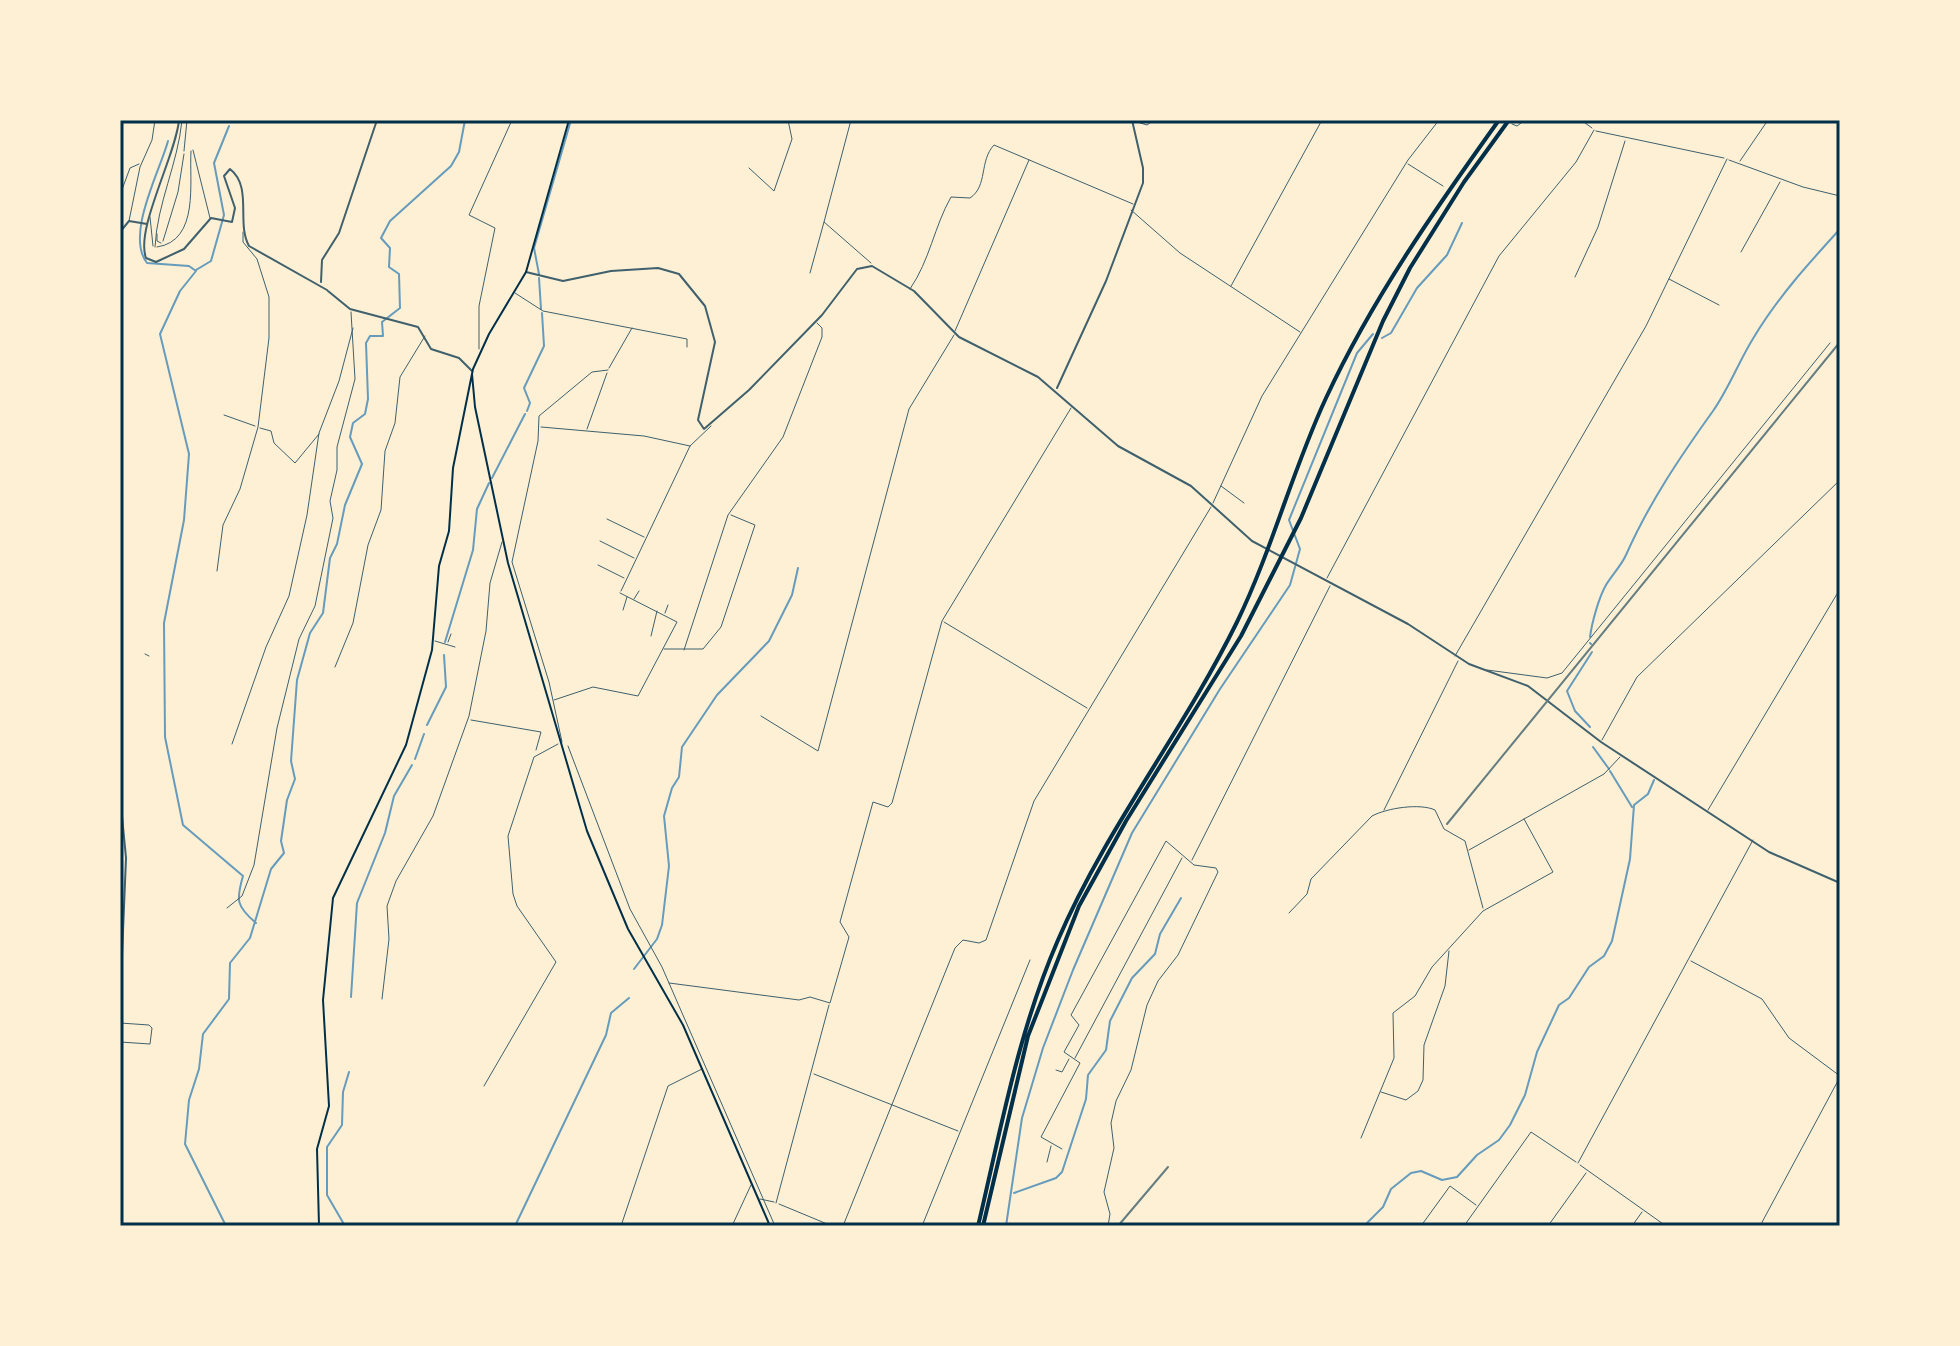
<svg xmlns="http://www.w3.org/2000/svg" width="1960" height="1346" viewBox="0 0 1960 1346" font-family="Poppins,sans-serif">
<rect width="100%" height="100%" fill="#fdf0d5"/>
<g fill="none" stroke-linecap="round" stroke-linejoin="round">
<path stroke="#669bbc" stroke-width="2" d="M168,141C160,171 125,235 147,263L189,266L196,271L180,291L160,334L189,454L184,520L164,623L165,737L183,825L243,876C236,900 236,906 256,923
M196,270L211,261L224,215L214,163L229,126
M539,274L534,248L571,120
M539,278L541,309
M1382,338L1391,333L1417,288L1447,255L1462,223
M527,411L530,403L524,388L544,346L542,313
M492,478L525,414
M1590,637C1592,622 1599,597 1606,585C1612,575 1621,566 1626,555C1649,503 1680,457 1713,411C1729,388 1739,361 1754,337C1778,297 1809,263 1840,229
M445,642L473,550L477,509L489,483
M1590,643L1591,644
M427,725L446,687L444,655
M1590,727L1575,711L1567,691L1592,652
M1593,747L1609,769
M415,759L424,734
M1610,771L1632,807
M634,969L657,939L662,925L669,866L664,816L672,788L679,777L682,747L717,695L769,641L792,595L798,568
M351,997L357,903L385,833L394,796L412,765
M1014,1193L1056,1178L1062,1172L1086,1099L1088,1075L1106,1050L1110,1021L1132,978L1155,954L1160,934L1181,898
M226,1226L185,1144L189,1100L199,1069L203,1034L229,999L230,963L250,938L271,869L284,853L281,841L287,800L295,779L291,761L297,680L310,633L323,613L330,558L337,544L345,505L362,464L350,437L353,423L365,414L368,399L366,343L370,336H383L382,322L400,308L399,274L389,267L390,248L381,238L390,221L451,166L459,152L465,120
M345,1226L327,1195V1147L342,1125L343,1092L349,1072
M515,1226L606,1035L611,1013L629,998
M1006,1226L1022,1118L1043,1048L1073,970L1132,833L1220,689L1290,585L1300,549L1289,520L1357,353L1373,334
M1364,1226L1383,1207L1391,1189L1411,1173L1421,1171L1442,1180L1457,1177L1477,1155L1499,1140L1510,1125L1525,1095L1537,1052L1559,1005L1569,998L1589,967L1604,956L1612,941L1630,859L1634,805L1648,794L1654,780"/>
<path stroke="#3f606c" stroke-width="1" d="M851,120L824,222L871,263
M1581,120L1592,128
M1134,121L1147,125L1154,120
M1512,124L1517,126L1525,120
M1596,131L1724,158
M193,150L210,218
M184,151L187,120
M1729,160L1803,187L1840,196
M1740,161L1768,120
M1408,164L1443,186
M749,168L774,191L792,139L788,120
M120,195L130,168L139,164
M1131,210L1180,253L1300,332
M150,217L153,246
M129,221L140,167L152,140L155,120
M157,234V241L161,243
M163,241L178,192L184,154
M155,247C157,203 178,164 182,120
M157,247C200,241 189,181 191,151
M1741,252L1780,182
M810,273L824,222
M1575,277L1598,227L1625,141
M1669,279L1719,305
M1231,286L1322,120
M910,289C930,260 934,227 951,197L970,198C988,186 979,161 994,145L1133,204
M515,293L543,311L687,339V347
M955,331L1029,160
M479,349V306L495,228L469,215L512,120
M609,368L632,328
M224,415L255,426
M541,427L644,436L690,446
M260,428L271,431L274,443L295,463L319,434
M587,429L607,373
M1221,486L1244,503
M1213,503L1262,396L1408,160L1439,120
M607,519L644,537
M600,541L634,558
M598,565L624,578
M217,571L223,525L240,489L258,427L269,338V297L257,259L243,242V232
M1327,578L1499,256L1576,162L1594,130
M621,591L690,446L711,426
M634,599L639,591
M623,610L627,597
M665,613L668,605
M944,622L1087,708
M651,636L657,611
M435,641L455,647
M448,642L451,634
M664,649H703L721,627L755,525L731,515
M684,650L728,515L783,437L822,337V328L817,323
M145,654L149,656
M1455,656L1646,326L1727,159
M335,667L353,623L368,545L381,510L385,451L395,423L400,377L425,336
M1487,670L1547,678L1562,673L1830,343
M554,700L593,687L638,696L677,622L620,593
M761,716L818,751L909,409L954,335
M471,720L541,732L536,750
M1602,740L1637,677L1840,480
M562,742L549,682L512,562L538,441L539,416L592,372L608,370
M232,744L266,647L289,596L307,515L319,433L339,381L353,328
M568,746L630,909L662,967L775,1226
M1384,810L1458,661
M1708,810L1840,589
M1469,850L1604,774L1620,757
M1192,860L1330,586
M227,908L242,896L254,865L277,728L299,639L315,606L333,518L330,501L337,470V447L355,379L351,312
M1289,913L1307,894L1311,879L1372,816C1387,808 1420,803 1435,810L1444,829L1465,841L1483,908
M1691,961L1762,999L1789,1038L1840,1076
M669,983L799,1000L810,997L830,1003L849,937L840,922L873,802L888,807L892,803L942,621L1071,408
M382,999L389,939L387,906L396,881L433,816L469,716L486,631L490,583L502,542
M120,1023L149,1025L152,1028L150,1044L120,1042
M1075,1058L1182,858
M1056,1070L1062,1072L1069,1059
M814,1074L958,1131
M484,1086L556,962L517,906L513,894L508,836L534,757L558,744
M1381,1092L1406,1100L1418,1091L1423,1080L1424,1045L1445,986L1449,951
M1361,1138L1394,1058L1393,1013L1415,996L1432,967L1483,911L1553,872L1524,819
M1062,1149L1041,1137L1080,1063L1064,1052L1079,1025L1071,1015L1166,841L1194,865L1216,868L1218,872L1178,955L1158,981L1147,1005L1131,1070L1116,1101L1111,1123L1114,1148L1104,1192L1110,1214L1108,1226
M1047,1162L1051,1146
M1578,1163L1753,840
M1580,1165L1666,1226
M760,1199L774,1202
M776,1203L829,1005
M779,1204L832,1226
M621,1226L668,1086L702,1069
M732,1226L751,1185
M843,1226L955,948L963,940L979,943L986,940L1034,801L1211,507
M922,1226L1030,960
M1421,1226L1450,1186L1476,1205
M1464,1226L1531,1132L1576,1162
M1548,1226L1586,1173
M1632,1226L1642,1212
M1760,1226L1840,1077"/>
<path stroke="#3f606c" stroke-width="2" d="M179,120C176,155 135,229 146,258L156,262L184,249L211,218L232,222L235,208L224,176L230,169C253,187 236,223 249,246L327,290
M120,232L129,221L147,224
M526,272L563,281L611,271L658,268L679,274L705,306L715,342L698,420L704,429L749,390L822,315L857,269L872,266L914,291L959,337L1038,377L1118,446L1191,486L1252,541L1408,624L1469,664L1528,686L1601,742L1769,852L1840,883
M321,282L322,260L339,233L377,120
M328,291L350,309L418,327L431,349L459,358L472,371
M1057,388L1106,281L1143,183V168L1132,120
M120,795L126,858L120,1004"/>
<path stroke="#003049" stroke-width="2" d="M472,374L475,407L508,563L587,831L628,929L683,1025L770,1226
M319,1226L317,1149L329,1106L323,1000L333,898L406,745L432,650L439,566L449,531L453,468L473,369L489,334L526,272L569,120"/>
<path stroke="#003049" stroke-width="4" d="M978,1226C1001,1129 1018,1032 1058,940C1106,828 1183,732 1237,622C1272,550 1292,471 1326,398C1372,299 1436,208 1499,120
M983,1226L1028,1036L1079,906L1126,821L1241,636L1301,518L1383,321L1410,268L1464,182L1509,120"/>
<path stroke="#657d81" stroke-width="2" d="M1447,824L1840,342
M1118,1226L1168,1167"/>
</g>
<rect width="1960" height="1346" fill="none" stroke="#fdf0d5" stroke-width="244"/>
<rect x="122" y="122" width="1716" height="1102" fill="none" stroke="#003049" stroke-width="3"/>
</svg>
